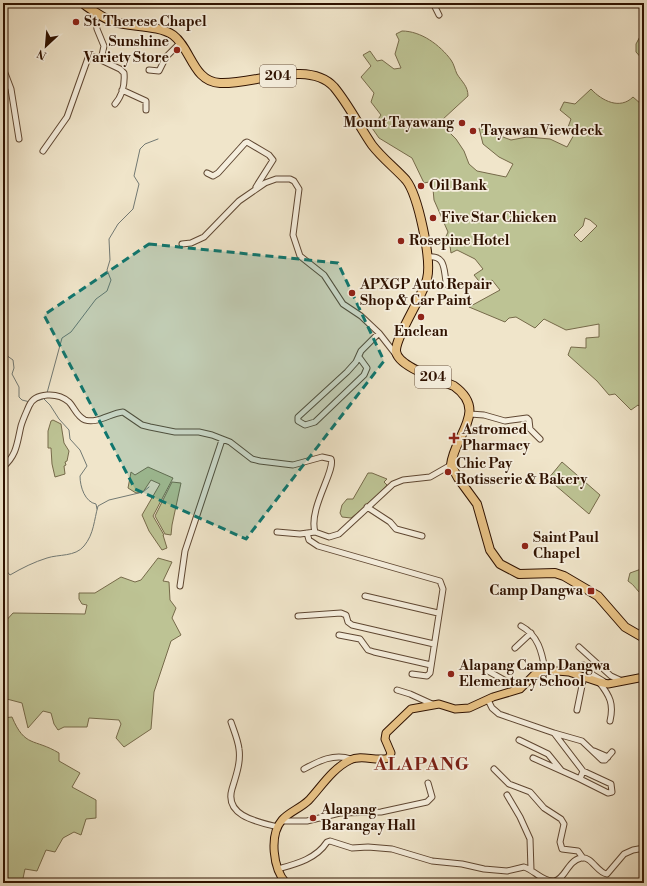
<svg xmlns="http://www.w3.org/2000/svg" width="647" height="886" viewBox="0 0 647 886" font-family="'Libre Bodoni',serif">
<rect width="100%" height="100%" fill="#f0e5ca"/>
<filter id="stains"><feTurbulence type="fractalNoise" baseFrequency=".005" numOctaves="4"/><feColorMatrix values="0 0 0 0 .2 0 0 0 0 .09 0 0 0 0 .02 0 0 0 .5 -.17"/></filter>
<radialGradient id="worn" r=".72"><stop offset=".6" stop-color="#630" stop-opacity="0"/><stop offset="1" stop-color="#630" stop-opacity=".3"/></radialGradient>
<path fill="#bdc394" stroke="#766a4a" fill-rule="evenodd" d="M644,29V61L636,52V44Z
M402,31C421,31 440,45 451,60C454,64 455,70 457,74C462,82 468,86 468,96L442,120L444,127L456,139L464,151L469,164L477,171L506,177L513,164L499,157L483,144L479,128L511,140L527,137L550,139L567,147L575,133L567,130L571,119L560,110L564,102L575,104L591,89C602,101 620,110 633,97L641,104L644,101V410L638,405L631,410L615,394L609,395L597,381L568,355L571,347L586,348V338L599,337V324L566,330L544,319L535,328L516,317L509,318L505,322L469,307L500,290L492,280L483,286L474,275L483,269L475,259L457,250L451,253L450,246L443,243L448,232L434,200L433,189L429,182L424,183L412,158L379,138L372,128L381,115L371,102L374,93L361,77L371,66L363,55L370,51L377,61L382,60L394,69L401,68L395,54L399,40L396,34ZM585,218L590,220L597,226L581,242L574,235L583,226Z
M53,420L61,424L64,443L69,451L67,461L65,462L66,465L64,466L65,474L55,477L52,464L51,448H48V431L51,421Z
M562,462L600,495L589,514L548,479Z
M148,467L173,478L153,516L164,535H163L167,548L162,550L149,531L142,515L160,484L151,480L143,492L136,493L128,488L131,472L135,475Z
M368,473H372L387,479L384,482L387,485L375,499L351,518L342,517L340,513L342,505L347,499H353Z
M172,482L181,483L172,525L171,535L165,534L155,516Z
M158,558L172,562L163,581L169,582L170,600L176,608L172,618L181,635L171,641L154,692L151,729L124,747L116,738L121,724L119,720L89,718L87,727H64L58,730L54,724L51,713L43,711L28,728L22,703L3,698V624L13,613L85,614L87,605L82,604L79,599V593H95L121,577L135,582L141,580Z
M644,568V596C637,592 635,585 628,581L630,573Z
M12,717C25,748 34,738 59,753V761L80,773L72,787L96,800V818L86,819L81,835L74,832L63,838L55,852L46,850L37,871L25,869L22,883H3V718Z"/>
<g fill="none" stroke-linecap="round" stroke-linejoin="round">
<path stroke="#727973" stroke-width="1" d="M3,339L7,346L6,355L13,360L14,368L12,374L19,387V397L22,400L30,402
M47,393L62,338L71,332L96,299L107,291L111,280L107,270L110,260L109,239L118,224L133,209L139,184L134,176L140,149L145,144L158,139
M45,397L44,399L50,405L59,419L69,430L70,439L80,450L87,466L80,476C80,487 85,502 96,504L97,509
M37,401L43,399
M3,567L10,575C22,568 34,562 47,558C59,554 75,557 84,546C94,534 94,520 98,506L109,500L143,492L149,487"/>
<defs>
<path id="minor" d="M433,3L439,15
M94,11L97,29L104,46L101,60L120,69L124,73C125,84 122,96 115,104
M3,68L11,89L19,139
M149,70L159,71L166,57L180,43
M122,90L146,101V110
M43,151L67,117L88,58L92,56L101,60
M207,173L213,176L218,173L245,143L247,142L269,155L273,160L256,187
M182,244L191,243L204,237L239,201L265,183L276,179H290L294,181L299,189L293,235L300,256L324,275L343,304L361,316L379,333L397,356
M427,257C448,254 443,274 447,285
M359,357L367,368L364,375L315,422L305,425L298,421V417L347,372L356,362L361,351L379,333
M470,414L484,415L505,421L527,418L529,420L530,429L540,439
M3,467C17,455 17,443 21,426C23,419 26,413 29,406C35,392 58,392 69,402C74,407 77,417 85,420C97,424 111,413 123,412L142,425L150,427L175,432H199L212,435L230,442L252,459L260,461L293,465L322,457L331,459C336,470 308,509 315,532L329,537L339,534L393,484L403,480L430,477L451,465
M367,507L390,522L396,529L422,536
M277,532L300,534L315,532
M307,533L309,540L318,546L440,581L443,589L430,673L427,676L412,674
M180,586L185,551L222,440
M365,596L438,613
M298,616L341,613L346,615L348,622L352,625L434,644
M521,626C538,635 542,652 545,670
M339,635L360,639L368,650L374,652L431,665
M579,647L611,676L622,681
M515,648L531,633
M583,665L593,675L603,681
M481,667L520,689
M599,682C610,696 614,704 610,721
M397,690L410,694L432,704
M488,700L492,708L499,714L554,733L583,771L580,779L533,758
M577,710L584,676
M231,722C234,731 238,740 239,749C241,762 236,776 232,789C224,816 258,822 278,827
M554,733L582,741L602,760H605L612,752
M519,740L548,754L561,770
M594,751L608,757
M304,769C319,761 334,753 351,759
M494,769L509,784L530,792L544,808L561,819L564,824L560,842L562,849L578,851L583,858
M580,779L608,793L612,792L611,784L583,771
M507,795L520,817L530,839L531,870
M281,821H307L340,813L381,812L427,802L432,797L428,783
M278,869C296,864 316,859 327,842L330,841L352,848L368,847L392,849L432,861L462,864L484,869L507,871L524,867C534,870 543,882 554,881C565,880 567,861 581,858C592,856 597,873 607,874L624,854L633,850L644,848"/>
<path id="major" d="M286,883C273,869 269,835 282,820C289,812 301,808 309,800C321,787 333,768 350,760C362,754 376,762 389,758L391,753L385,739L386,733L411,709L439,704L455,709L469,708L493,697L520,689L534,675L545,670L569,672L599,682L608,684L644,677"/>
<path id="highway" d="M82,3C92,10 102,18 114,22C131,27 159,25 173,35C191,48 193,82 220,83C252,85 309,59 334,87C349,105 359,126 372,145C382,158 395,168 406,180C418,195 432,260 427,279C423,296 395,337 396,351C397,367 441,380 454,386C489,411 454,435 451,465L458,478L477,504L490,550L500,564L519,574L555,573L564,576L598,596L625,627L644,638"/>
</defs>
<use href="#minor" stroke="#5f4732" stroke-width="7"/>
<use href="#major" stroke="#2f1200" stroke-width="9"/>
<use href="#highway" stroke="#2f1200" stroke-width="10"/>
<use href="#minor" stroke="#f5eedd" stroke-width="5"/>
<use href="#major" stroke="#e8c285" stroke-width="7"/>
<use href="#highway" stroke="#e8c285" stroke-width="8"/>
</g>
<path fill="#0f766e" fill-opacity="0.2" stroke="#0f766e" stroke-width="3" stroke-dasharray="8 5" stroke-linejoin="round" d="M149,244L338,263L384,361L246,539L135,489L44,315Z"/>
<g fill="#8f2418" stroke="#f5eedd" stroke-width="1.5">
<circle cx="76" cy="22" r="4"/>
<circle cx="177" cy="50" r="4"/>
<circle cx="462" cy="123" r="4"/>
<circle cx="473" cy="131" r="4"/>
<circle cx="421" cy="186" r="4"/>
<circle cx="433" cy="218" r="4"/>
<circle cx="401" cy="241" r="4"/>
<circle cx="352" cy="293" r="4"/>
<circle cx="421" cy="317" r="4"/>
<path d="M452 432h4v4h4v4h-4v4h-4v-4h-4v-4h4z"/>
<circle cx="448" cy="472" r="4"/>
<circle cx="525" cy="546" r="4"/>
<rect x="587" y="587" width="8" height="8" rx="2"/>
<circle cx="451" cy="674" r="4"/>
<circle cx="313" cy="818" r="4"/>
</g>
<g text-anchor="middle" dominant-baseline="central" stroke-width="3.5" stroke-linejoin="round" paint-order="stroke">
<g fill="#f5eedd" stroke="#6a5442" stroke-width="1">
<rect x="260" y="65" width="36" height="22" rx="3"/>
<rect x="415" y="366" width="36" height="22" rx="3"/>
</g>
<g font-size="13" font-weight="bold" fill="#2f1200">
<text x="278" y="76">204</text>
<text x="433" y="377">204</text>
</g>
<g font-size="14" font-weight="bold" fill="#2f1200" stroke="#f5eedd" text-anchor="start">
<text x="84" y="22">St. Therese Chapel</text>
<text x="169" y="42" text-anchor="end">Sunshine<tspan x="169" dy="16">Variety Store</tspan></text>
<text x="454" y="123" text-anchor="end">Mount Tayawang</text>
<text x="481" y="131">Tayawan Viewdeck</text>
<text x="429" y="186">Oil Bank</text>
<text x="441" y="218">Five Star Chicken</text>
<text x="409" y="241">Rosepine Hotel</text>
<text x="360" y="285">APXGP Auto Repair<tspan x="360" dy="16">Shop &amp; Car Paint</tspan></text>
<text x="421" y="332" text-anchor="middle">Enclean</text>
<text x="462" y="430">Astromed<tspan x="462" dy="16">Pharmacy</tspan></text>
<text x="456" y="464">Chic Pay<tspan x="456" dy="16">Rotisserie &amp; Bakery</tspan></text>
<text x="533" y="538">Saint Paul<tspan x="533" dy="16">Chapel</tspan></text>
<text x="583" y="591" text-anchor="end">Camp Dangwa</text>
<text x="459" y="666">Alapang Camp Dangwa<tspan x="459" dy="16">Elementary School</tspan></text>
<text x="321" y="810">Alapang<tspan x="321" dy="16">Barangay Hall</tspan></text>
</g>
<g font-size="18" font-weight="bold" letter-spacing="1" fill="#7a1f14" stroke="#f5eedd">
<text x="422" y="764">ALAPANG</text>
</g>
</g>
<rect width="647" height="886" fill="none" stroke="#f0e5ca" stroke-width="16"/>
<rect x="4" y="4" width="639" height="878" fill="none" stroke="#2f1200" stroke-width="2"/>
<rect x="8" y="8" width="631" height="870" fill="none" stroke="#2f1200"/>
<g transform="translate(46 46) rotate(206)" stroke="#f5eedd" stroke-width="3" paint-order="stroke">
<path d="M0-3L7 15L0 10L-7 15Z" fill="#2f1200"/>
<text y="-6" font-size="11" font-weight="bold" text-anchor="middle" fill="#2f1200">N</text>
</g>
<rect width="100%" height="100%" filter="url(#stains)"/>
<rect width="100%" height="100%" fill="url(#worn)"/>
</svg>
